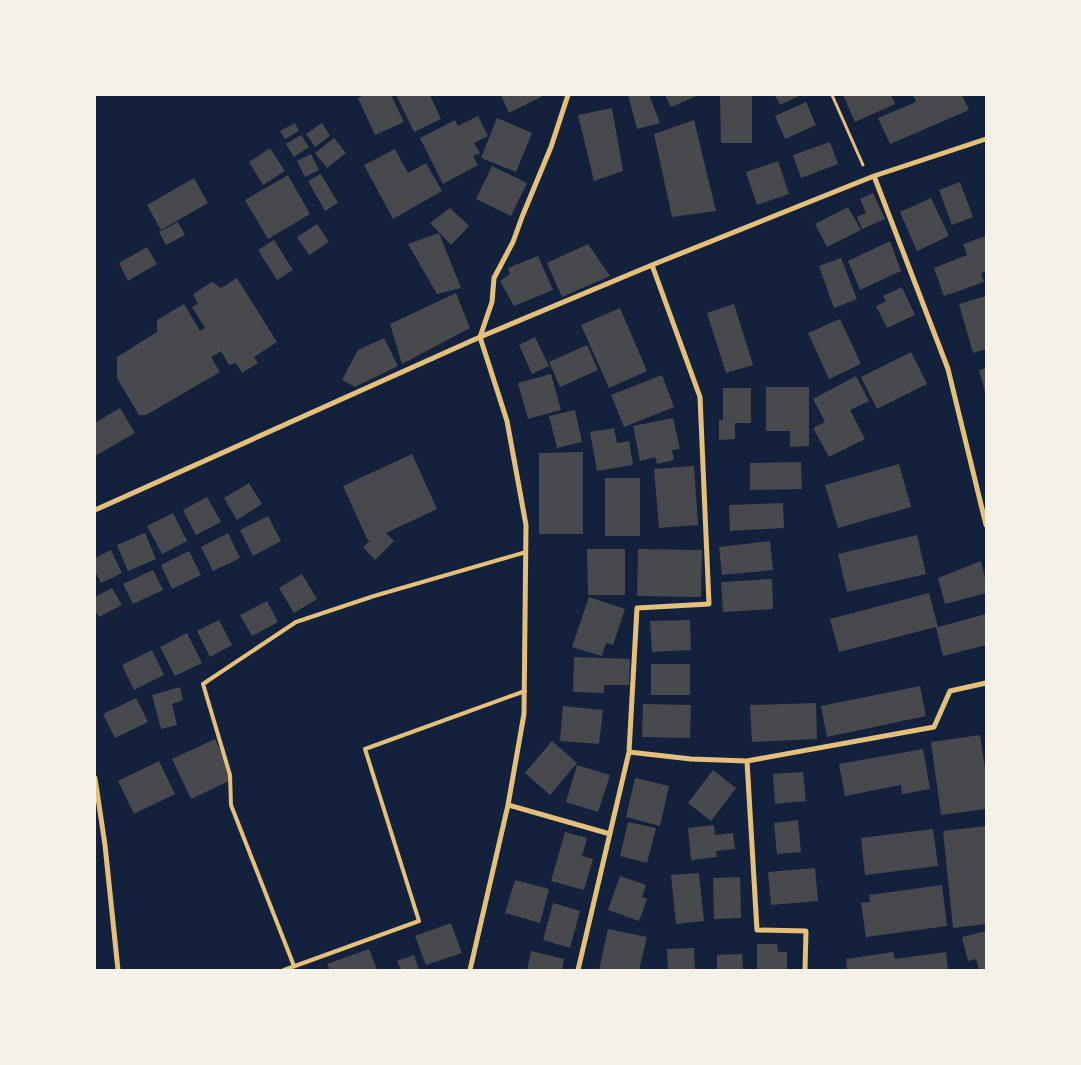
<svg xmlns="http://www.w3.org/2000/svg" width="1081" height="1065" viewBox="0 0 1081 1065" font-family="'DM Sans',sans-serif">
<rect width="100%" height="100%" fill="#14213d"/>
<path fill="#48494c" d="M365,95H391L404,122L375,135L358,98Z
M396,95H430L441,119L414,132Z
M501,95H540L541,97L509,113Z
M628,95H649L660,123L637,129Z
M665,95H699L671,107Z
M720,95H752V143H721Z
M775,95H801L780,105Z
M843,95H891L895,104L855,122Z
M913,95H962L969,110L890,144L878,118L916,102Z
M806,102L816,125L785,139L775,116Z
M612,108L623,171L594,181L578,115Z
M478,116L488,136L474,143L480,153L473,156L478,165L443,184L420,138L455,120L458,126Z
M497,118L532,133L516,172L481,158Z
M694,120L716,211L672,217L654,134Z
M295,123L299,131L285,139L280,131Z
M322,123L330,136L315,147L306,134Z
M301,135L309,147L294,157L286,144Z
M334,138L346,153L327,168L315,153Z
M830,142L838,164L801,178L793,155Z
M270,148L285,171L263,185L249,162Z
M395,149L408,173L426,163L442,191L393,219L364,165Z
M311,154L319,170L305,177L297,161Z
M778,161L789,194L757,205L746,172Z
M492,166L527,183L511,216L476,199Z
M321,174L338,203L325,211L308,181Z
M288,175L310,214L268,239L245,200Z
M194,178L208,203L161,230L147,205Z
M960,182L973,217L952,225L939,190Z
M873,193L885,219L862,229L857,217L866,213L860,199Z
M931,198L949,236L917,251L900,212Z
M848,207L861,230L827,247L815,224Z
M450,208L469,226L451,245L430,223Z
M178,222L185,235L166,245L159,232Z
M317,224L329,242L309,255L297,237Z
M439,233L461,288L437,294L408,244Z
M986,236V271L981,273L984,282L944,296L934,268L967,255L963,244Z
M274,240L293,270L277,280L258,250Z
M890,241L901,271L860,290L848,261Z
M588,244L610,276L562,297L547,263Z
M147,247L157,264L128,281L119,263Z
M538,256L553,290L514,306L500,281L510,274L508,268Z
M841,258L857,299L834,308L819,266Z
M237,278L277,342L254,357L258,363L242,373L236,363L229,365L221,351L211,357L220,372L146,415H139L117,378V357L157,332V320L184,304L200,331L205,328L192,307L198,304L193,294L212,282L221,288Z
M902,287L915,315L887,328L876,306L886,301L883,296Z
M456,293L470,328L402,364L390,324Z
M986,296V349L973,353L959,304Z
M734,304L753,365L726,373L707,313Z
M620,308L647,371L609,388L581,325Z
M840,319L861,364L829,379L808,333Z
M535,337L549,366L532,374L519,345Z
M384,338L398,366L355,387L342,380L358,350Z
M587,345L598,370L560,387L549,362Z
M911,352L927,384L877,409L861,377Z
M986,368V391L985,392L979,370Z
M551,374L561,410L528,419L518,383Z
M662,375L674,407L624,427L611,395Z
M856,376L869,401L850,410L865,439L829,457L813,428L825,422L813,399Z
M766,387H809V446L790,447V431H766Z
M723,388H751V423H735V439L719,440V420H723Z
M120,408L135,433L95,456V423Z
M575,410L582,442L557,448L549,416Z
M673,418L680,449L672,450L674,460L657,464L655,457L640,461L633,426Z
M614,428L617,443L629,441L633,465L597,471L590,432Z
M583,452V534H539V453Z
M412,454L437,509L386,533L394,541L375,560L363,547L371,540L368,541L343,486Z
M801,462L802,489L750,490V463Z
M899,464L911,507L838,528L825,485Z
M694,466L698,525L659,528L654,469Z
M605,478H640V536H605Z
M249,483L262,504L237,520L224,498Z
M207,497L221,522L196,535L183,510Z
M783,503L784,528L730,531L729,505Z
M173,513L187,541L162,554L147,526Z
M268,516L281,541L253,556L240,530Z
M145,533L156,559L128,571L117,545Z
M228,533L240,558L213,571L201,547Z
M917,535L926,574L847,592L838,554Z
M770,541L773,570L722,575L719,547Z
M587,549H625V595H588Z
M638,549L702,550L701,597L637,596Z
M111,550L122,573L101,583L95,571V558Z
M189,551L201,575L172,589L161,565Z
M981,561L986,583V593L945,604L938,578Z
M153,570L163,590L133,604L123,584Z
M302,574L317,599L294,613L279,588Z
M772,579L773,609L723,612L721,582Z
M112,588L122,605L99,617L95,610V597Z
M929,593L938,627L986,614V645L943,656L936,627L839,652L830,619Z
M589,597L625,609L613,645L606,643L602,656L572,647Z
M267,601L278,622L252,636L240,615Z
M219,620L232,645L210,657L197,631Z
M690,620L691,650L652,652L650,621Z
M187,633L202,663L175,676L160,647Z
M152,650L164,675L134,690L122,665Z
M574,657L630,659L629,685H604V693L573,692Z
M651,664H690V695H651Z
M920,686L926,716L827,737L821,706Z
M180,687L183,700L172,704L177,725L161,729L152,695Z
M136,698L148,722L115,738L103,714Z
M816,703L817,739L752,742L750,705Z
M643,704L691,705L690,738L642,737Z
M563,706L603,710L599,744L560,741Z
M980,735L986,775V809L941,815L931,742Z
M215,739L233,779L191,799L172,759Z
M552,741L577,763L550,795L525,773Z
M923,749L930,789L902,794L901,785L845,796L839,764Z
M159,761L175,794L134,814L118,781Z
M577,765L610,775L598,812L566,802Z
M713,770L736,788L711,821L688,803Z
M803,772L806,801L775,804L773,774Z
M635,778L669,786L660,826L626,817Z
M798,820L801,852L777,854L774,823Z
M628,822L656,828L647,863L620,856Z
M714,825L715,835L733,833L735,849L716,851L717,857L691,860L688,828Z
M986,826V924L953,928L943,831Z
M933,829L938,866L865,875L861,838Z
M565,832L587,838L582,856L593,859L584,890L551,881Z
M815,868L818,901L771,905L768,872Z
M699,873L704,921L676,924L671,875Z
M620,876L646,885L642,897L647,899L639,921L608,910Z
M740,877L741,918L714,919L713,878Z
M515,880L549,889L540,923L505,913Z
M942,885L947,926L866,937L861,903L870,902L869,895Z
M553,903L580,911L570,948L543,940Z
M451,923L462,953L426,965L415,936Z
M608,929L647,937L639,970H599Z
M986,931V969L979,970L976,959L968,961L962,937Z
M757,944H777L778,952H787V970H757Z
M694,948L695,970H668L667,949Z
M369,949L377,970H330L327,964Z
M531,951L564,959L562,970H527Z
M893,952L895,959L946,952L948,970H847L846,959Z
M742,954L743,970H717V955Z
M414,955L419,970H401L397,961Z"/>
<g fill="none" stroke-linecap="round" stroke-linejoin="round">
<path stroke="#e5c07b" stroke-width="3" d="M832,95L863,165"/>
<path stroke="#e5c07b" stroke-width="4" d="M294,966L231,805L230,775L203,684L296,622L374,596L526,552
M284,970L419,921L365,749L525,691"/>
<path stroke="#e5c07b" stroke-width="5" d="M874,176L948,369L986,525
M95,510L480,337L652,265L874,176L986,139
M629,752L691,759L747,761L934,727L950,691L986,683
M747,761L757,930L806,931L805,970
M95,778L105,845L118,970
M508,805L610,834
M470,970L508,805L524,714L526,525L507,421L480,337L492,302L494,278L513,242L522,217L551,147L568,95
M578,970L629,752L637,608L709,604L700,397L652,265"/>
</g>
<rect width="1081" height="1065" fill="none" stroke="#f6f1e7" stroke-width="192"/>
</svg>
